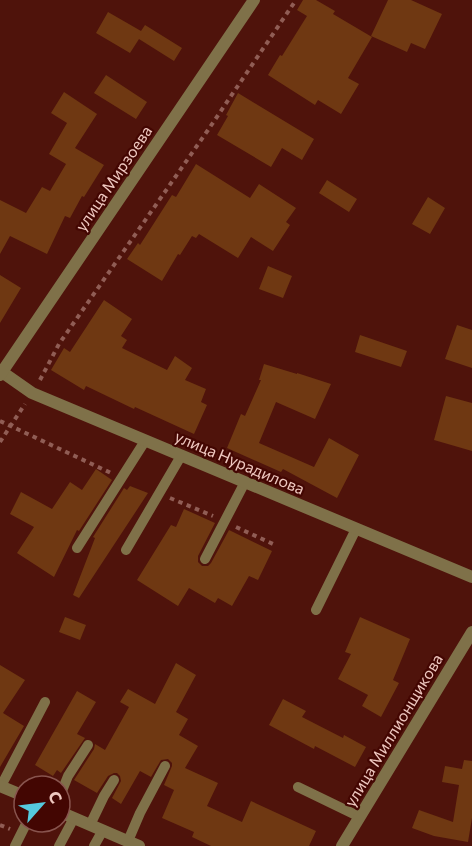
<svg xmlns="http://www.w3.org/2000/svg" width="472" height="846" viewBox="0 0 472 846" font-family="Commissioner,sans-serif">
<rect width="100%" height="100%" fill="#4f130b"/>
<path fill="#6f3812" d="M303,0H316L335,11L333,14L372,37L348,78L359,84L341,114L318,100L315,105L268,75L280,55L282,56L307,16L297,10Z
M388,0H411L442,14L425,49L411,43L407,52L371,36Z
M108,12L141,31L145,25L182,48L174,61L139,39L130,53L96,33Z
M106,75L147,102L136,119L94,93Z
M64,92L97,114L75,148L104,165L84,197L82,196L70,218L65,216L47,254L10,236L0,254V200L26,213L42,187L50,191L66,164L49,154L67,123L51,113Z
M238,93L314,139L302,160L282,148L271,167L217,135L228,116L226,115Z
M196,164L250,198L259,184L296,208L286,222L290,225L273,251L251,237L238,258L199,234L196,238L192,236L180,255L178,254L162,281L127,259L138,243L140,245L172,195L176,197Z
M327,180L357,199L349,212L319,193Z
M428,197L445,208L430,234L412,224Z
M268,266L292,276L283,298L259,289Z
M0,275L21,288L0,323Z
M104,300L132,319L121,336L127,340L122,348L167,370L175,356L192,368L185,380L206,389L201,402L207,405L194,434L135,407L134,409L86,386L84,390L51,370L64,348L70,352Z
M457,325L472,330V368L445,359Z
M360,335L407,351L401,367L355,352Z
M264,364L297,374V373L331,384L315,419L276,402L259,443L314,467L329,438L359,455L337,498L283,469L281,472L227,448L241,414L245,416L261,380H259Z
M446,396L472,403V451L434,440Z
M96,469L112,480L79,531L77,530L54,577L17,553L34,527L10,514L21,492L52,509L70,482L82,490Z
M130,486L148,493L79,598L73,595L95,538L93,537L124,488L127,490Z
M184,509L215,523L198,556V562L202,566H208L211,563L229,530L272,551L258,580L249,576L232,606L218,598L215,603L189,588L178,606L137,580L171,525L176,527Z
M65,617L86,625L80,640L59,632Z
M360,617L410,639L393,680L399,683L381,717L362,706L368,695L338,679L351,654L345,652Z
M176,663L196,675L176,712L188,719L179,735L198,746L185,768L218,783L207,806L242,822L251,801L316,831L309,846H211L192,837L194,832L162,818L174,790L164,785L172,766V763L168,759L161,760L151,777L140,771L121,804L112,798L121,781L120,776L117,773H114L108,776L97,793L74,780L94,749L95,744L105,750L129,707L120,702L128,689L155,704Z
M0,665L25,680L3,713L24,726L0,767Z
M77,691L96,702L77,734L85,738L61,773L57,770L53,776L35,765Z
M283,699L306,711L302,717L343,738L344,735L366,747L355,767L315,746L314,749L269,725Z
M464,760L472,761V818L468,842L434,836L412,828L419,810L453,822L459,785L442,782L445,766L462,769Z"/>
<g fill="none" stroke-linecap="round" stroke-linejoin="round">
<path stroke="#905d55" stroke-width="4" stroke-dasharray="4.5 4.5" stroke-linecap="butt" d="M40,380L59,344L208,130L296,0
M0,421L111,473
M0,442L25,404
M170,498L213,516
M236,527L273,544
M0,825L10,829"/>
<path stroke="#7f7149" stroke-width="10" d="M77,548L145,441
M126,550L181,456
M205,559L245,482
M316,610L356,529
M1,786L45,702
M298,787L360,817
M60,796L68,776L88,745
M90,825L104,796L114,780
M128,841L140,813L165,766
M15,846L27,822
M59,846L74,818
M94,846L103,830"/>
<path stroke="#7f7149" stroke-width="12" d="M2,372L32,393L472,577
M0,786L24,796
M60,812L139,846
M342,846L472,632"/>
<path stroke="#7f7149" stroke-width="12" d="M0,375L254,0"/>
</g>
<g text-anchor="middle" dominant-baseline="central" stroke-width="4.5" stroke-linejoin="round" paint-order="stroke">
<g font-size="16" fill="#efc8c0" stroke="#430602">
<text transform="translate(113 178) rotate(-56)">улица Мирзоева</text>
<text transform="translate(240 462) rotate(23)">улица Нурадилова</text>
<text transform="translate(393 730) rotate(-59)">улица Миллионщикова</text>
</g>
</g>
<g transform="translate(42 804) rotate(62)"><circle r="28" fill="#430602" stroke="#88544e" stroke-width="1.5"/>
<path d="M0-4.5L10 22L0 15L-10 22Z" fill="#55cade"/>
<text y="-9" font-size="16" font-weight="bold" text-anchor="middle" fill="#efc8c0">С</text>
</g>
</svg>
